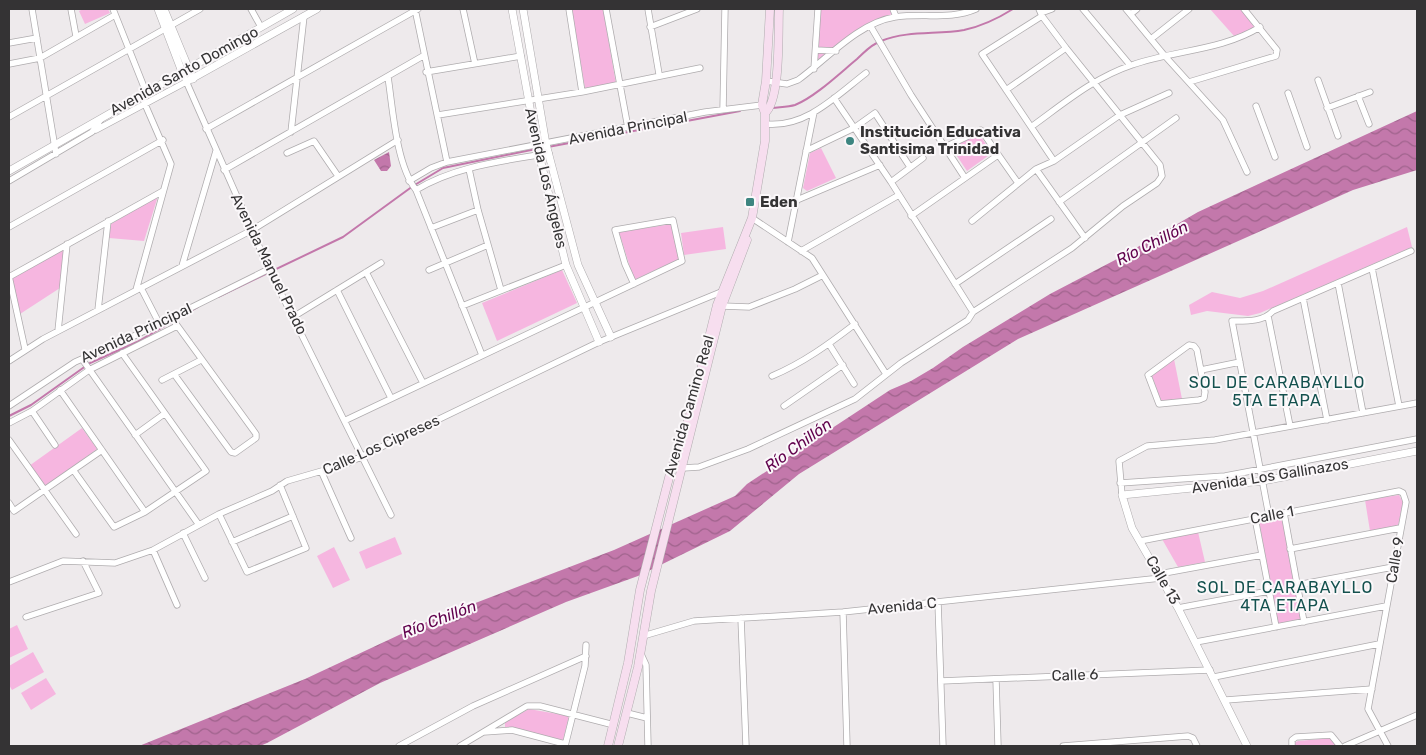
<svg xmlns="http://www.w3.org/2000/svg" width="1426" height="755" viewBox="0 0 1426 755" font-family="Rubik,sans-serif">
<defs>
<pattern id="water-waves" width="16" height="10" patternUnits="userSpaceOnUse" patternTransform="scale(1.25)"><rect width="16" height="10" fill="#c378ab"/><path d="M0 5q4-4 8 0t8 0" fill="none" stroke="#9f638c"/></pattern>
</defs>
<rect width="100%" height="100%" fill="#eeeaec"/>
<path fill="#f6b6e0" d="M83,9H108L110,13L85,24L79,11Z
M571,9H603L616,84L585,88Z
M821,9H889L892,14L855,32L816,65Z
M1210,9H1241L1255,26L1245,33L1234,36Z
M979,134L992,153L967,171L951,147Z
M821,148L836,178L807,191L803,188L810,153Z
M158,196L144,241L109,238L111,224Z
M672,224L679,259L634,280L619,232Z
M723,227L726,249L684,255L681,233Z
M1407,227L1412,247L1260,313L1248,316L1207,311L1191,315L1189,305L1212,292L1240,298L1263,291Z
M64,249L60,288L20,314L12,278Z
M562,270L577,303L497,341L482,303Z
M1174,359L1182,399L1161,401L1152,376Z
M82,428L97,449L45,487L29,466Z
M1399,495L1403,502L1398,526L1370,531L1365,500Z
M1282,518L1301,620L1278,624L1259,522Z
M1198,532L1205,562L1178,567L1162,539Z
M395,537L402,554L366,569L359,552Z
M334,547L350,580L333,588L317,556Z
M17,625L28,649L9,658V629Z
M33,652L44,672L12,690L9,685V666Z
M46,678L56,694L31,710L21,693Z
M529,709L569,716L563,740L505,727V722Z
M1332,738L1337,746H1295L1294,743L1298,741Z"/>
<path fill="url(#water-waves)" d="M1417,111V170L1353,190L1018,339L799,474L730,531L638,576L566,602L380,683L267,743L260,746H139L305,679L431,620L614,550L735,496L747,484L890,390L911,381L933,368L963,347L1050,294L1117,259L1198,212Z
M389,152L391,166L387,171H381L374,160Z"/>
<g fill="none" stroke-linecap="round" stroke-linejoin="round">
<path stroke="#c378ab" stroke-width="2" d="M772,108C779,107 788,107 795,105C815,97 840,73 857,59C865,52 870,45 881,41C909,30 936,35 964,30C983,26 997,19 1013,9
M548,147L740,111
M218,297L343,237L413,186L443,168L536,149
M9,416L31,405L90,363L137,342L198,307"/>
<defs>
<path id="minor" d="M32,9L56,154
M71,9L76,36
M113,9L146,92
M251,9L261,27
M415,9L447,162
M463,9L475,64
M569,9L582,92
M606,9L628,128
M648,9L659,74
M893,9L896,17
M1083,9L1130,65
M1126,9L1164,55L1223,120L1247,172
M1041,13L1052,9
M1131,14L1137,9
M1042,16L982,54L1054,161
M650,27L697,9
M871,27L911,95L965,178
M1151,39L1189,9
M9,43L37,38
M816,50L836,51
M9,64L40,58L115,15
M814,69L818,9
M182,72L269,269L391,515
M426,72L521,56
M388,77C393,110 396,164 416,190C455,166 504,161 549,153
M1318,80L1338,136
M766,81L787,84L798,80C827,59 858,23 895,17C922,13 951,20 976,9
M1189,82L1276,56L1277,50L1244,9
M1006,90L1066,48
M1288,93L1307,147
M1358,96L1369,124
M834,98L891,182L973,312
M1256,106L1275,157
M1327,108L1370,92
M723,109L725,9
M438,115L582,92L700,68
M9,117L200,9
M766,124C806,128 836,96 866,73
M1031,127C1063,104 1093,78 1132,65C1174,50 1221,51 1260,27
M206,129L418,9
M96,130L186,82
M291,132L304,16
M945,147L981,130L1018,183
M806,151L854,128L875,113L910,167
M287,153L314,141L338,176
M469,169L478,210L501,290
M1036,169L1085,238
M224,170L423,56
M9,181L92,132L101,119
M409,181L431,168L447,162L705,112L762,105
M891,182L923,158
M416,190L482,355
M797,200L880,165
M1059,202L1176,118
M911,216L998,155
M752,218L812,258L886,374
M972,221L1036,169L1054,161L1120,115L1169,93
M9,227L163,140
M431,228L478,210
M788,242L814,112
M801,251L899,195
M182,266L216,151
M1372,268L1399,406
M429,270L488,245
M366,272L423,383
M9,276L25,349
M9,277L163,191
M1338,283L1363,413
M955,284L1051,219
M141,288L159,323
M136,290L171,164L141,95
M337,290L391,398
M1303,298L1327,420
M462,306L566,265
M722,306L749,307L795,289L823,275
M98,310L108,221
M1268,316L1290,426
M171,317L256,434V438L235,453L231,452L174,374
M293,317L381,263
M58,331L67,244
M829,344L854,384
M1189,345L1194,346L1197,350L1205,392L1204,398L1199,400L1159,404L1148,375Z
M82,359L199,525
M9,361L43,339L252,230L398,140
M1201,370L1240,362
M772,376C803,363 829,344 855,324
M162,380L201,360
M60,390L145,512
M9,406L75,362L134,336L269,269
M784,406L843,365
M32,411L55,445
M346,420C458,367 570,314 682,261L673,220L615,230L625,264L634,284
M9,423L32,411L89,370L177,326
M135,435L164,414
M9,440L76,534
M683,468L699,467L748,449L855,399L901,363L968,320L973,312L1072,248L1123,206L1157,183L1162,176L1160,165L1066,48L1042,16L1039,9
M74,471L114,527L145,512L206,471L122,353
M322,473L351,538
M1120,483L1225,476L1417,439
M1122,495L1119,461L1147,446L1215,440L1417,403
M9,503L14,511L102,450
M1284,513L1304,622
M219,514L247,572L306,548L280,485
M1269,516L1232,321C1246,321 1263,322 1273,311L1411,251
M1255,518L1276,627
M183,533L205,578
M1140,541L1399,491L1403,493L1406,502L1368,709L1388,746
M232,542L293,516
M1290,549L1400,528
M153,550L177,605
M1159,574L1262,555
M9,582L63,561L115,563L153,550L219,514L272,491L287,481L346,464L599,342L721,292
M1297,585L1393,567
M938,602L943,746
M1178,608L1269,591
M843,612L847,746
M26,617L99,593L83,561
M741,618L746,746
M643,636L694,621L843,612L1161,578
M1196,642L1386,606
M641,654L646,665L648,746
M1214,677L1379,644
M996,679L998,746
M941,681L1210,670
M1226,700L1372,689
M627,713L647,718
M484,732L512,730L565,744
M399,746L473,706L586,656
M460,746L527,706H540L614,725
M565,746L585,666L586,645
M1063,746L1188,736L1193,738L1197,746
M1292,746V740L1296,737L1331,735L1340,746
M1345,746L1417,715"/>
<path id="tertiary" d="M158,9L182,72
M164,9L193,79
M512,9L537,146L566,265L599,342
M523,9L546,144L578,265L611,337
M186,82L317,9
M9,171L293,9
M1247,746L1178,608L1132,528L1122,495L1263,481L1417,451"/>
<path id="secondary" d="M765,113C781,100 778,31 779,9
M608,746L628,663L640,590L671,470L690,415L717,305L752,218L765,141V113L762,105L766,81L770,9
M618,746L638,667L651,591L722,306L747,240"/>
</defs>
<use href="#minor" stroke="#afacae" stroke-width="7"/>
<use href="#tertiary" stroke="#afacae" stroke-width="8"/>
<use href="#secondary" stroke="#afacae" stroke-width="9"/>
<use href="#minor" stroke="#fff" stroke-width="5.5"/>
<use href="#tertiary" stroke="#fff" stroke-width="7"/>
<use href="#secondary" stroke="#f7deef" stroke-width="8"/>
</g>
<g fill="#3d8580" stroke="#fbf8fa" stroke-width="2">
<circle cx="850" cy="141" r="5"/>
<rect x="745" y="197" width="10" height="10" rx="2.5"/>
</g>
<g text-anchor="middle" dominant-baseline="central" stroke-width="4" stroke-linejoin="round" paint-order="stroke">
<g font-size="15" fill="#343334" stroke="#fbf8fa">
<text transform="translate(184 71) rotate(-29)">Avenida Santo Domingo</text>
<text transform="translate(628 128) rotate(-11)">Avenida Principal</text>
<text transform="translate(546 178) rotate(77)">Avenida Los Ángeles</text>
<text transform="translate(269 264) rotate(64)">Avenida Manuel Prado</text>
<text transform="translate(136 333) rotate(-25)">Avenida Principal</text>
<text transform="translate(689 406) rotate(-74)">Avenida Camino Real</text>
<text transform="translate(381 445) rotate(-24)">Calle Los Cipreses</text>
<text transform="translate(1270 476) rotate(-9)">Avenida Los Gallinazos</text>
<text transform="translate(1272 515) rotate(-11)">Calle 1</text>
<text transform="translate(1395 560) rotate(-80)">Calle 9</text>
<text transform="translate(1163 580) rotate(60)">Calle 13</text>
<text transform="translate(902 606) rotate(-6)">Avenida C</text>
<text transform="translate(1075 675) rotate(-2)">Calle 6</text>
</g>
<g font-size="15" font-weight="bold" fill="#343334" stroke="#fbf8fa" text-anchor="start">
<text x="860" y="132">Institución Educativa<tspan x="860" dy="17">Santisima Trinidad</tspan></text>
<text x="760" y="202">Eden</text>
</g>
<g font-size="16" font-style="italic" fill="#60004c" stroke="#fbf8fa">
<text transform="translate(1152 243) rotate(-27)">Río Chillón</text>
<text transform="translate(798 445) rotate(-36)">Río Chillón</text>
<text transform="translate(439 619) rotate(-21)">Río Chillón</text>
</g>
<g font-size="16" letter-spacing="1" fill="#14514e" stroke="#fbf8fa">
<text x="1277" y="382">SOL DE CARABAYLLO<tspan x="1277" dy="18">5TA ETAPA</tspan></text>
<text x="1285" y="587">SOL DE CARABAYLLO<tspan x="1285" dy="18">4TA ETAPA</tspan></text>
</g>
</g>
<rect width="1426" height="755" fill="none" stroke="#343334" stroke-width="20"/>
</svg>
